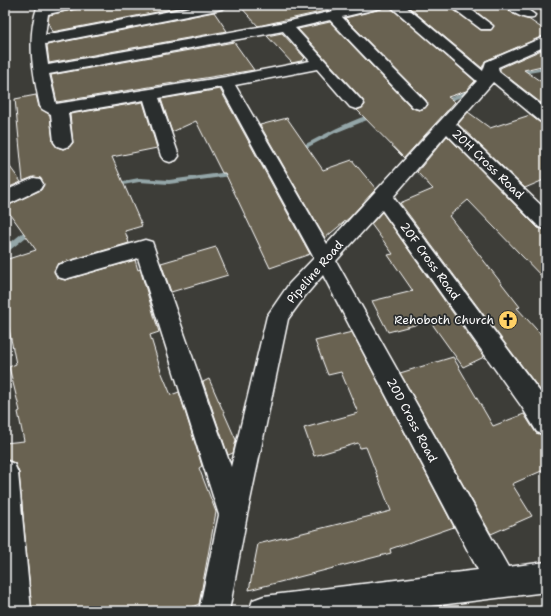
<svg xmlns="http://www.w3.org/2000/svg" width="551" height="616" viewBox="0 0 551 616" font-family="'Shantell Sans',sans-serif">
<rect width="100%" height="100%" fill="#3d3d38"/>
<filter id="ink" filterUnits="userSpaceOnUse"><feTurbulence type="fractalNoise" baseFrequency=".025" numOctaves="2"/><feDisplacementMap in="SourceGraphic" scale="8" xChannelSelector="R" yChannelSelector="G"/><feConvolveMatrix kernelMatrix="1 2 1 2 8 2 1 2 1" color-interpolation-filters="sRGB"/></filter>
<g filter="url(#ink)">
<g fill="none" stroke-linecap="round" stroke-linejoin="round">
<path fill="#94a6a8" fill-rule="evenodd" d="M546,66V70L511,76L495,83L492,81L508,74Z
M474,88L479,89L447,103L400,111L397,109L400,107L444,100Z
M375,113L377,114V116L335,133L270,167L253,171L250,169L251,167C294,155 331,126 375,113Z
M236,171H238V175L169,184L139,182L113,187L110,185L113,183L139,178L169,180Z
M32,225L36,228L35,230L5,254V247Z"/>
</g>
<path fill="#696251" stroke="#fff" d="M79,5H194L52,32L48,22L49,15L76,9Z
M239,5H352L258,26Z
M384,5H388L475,81L466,91L448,97L455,102L404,158L357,110L362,108L365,105L363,100L298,29L330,22L412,108L419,110L425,108L428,105L426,100L345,18L381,9Z
M406,5H448L481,30H491L494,26L468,5H504L513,14L530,20L546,31V35L485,61L482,68Z
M214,12L227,31L49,63L47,45Z
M282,33L305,58L301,61L292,63L267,36Z
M234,42L254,70L57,102L51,75Z
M546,48V65L524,70L546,85V107L500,71V68Z
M220,89L310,254L270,268L225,173H222L196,121L172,132L161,99Z
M36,95L39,107L50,115L53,142L57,147L63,149L69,147L73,143L70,114L143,102L157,148L112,157L142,226L125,231L129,243L58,264L54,272L58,278L65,280L135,260L138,270L140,269L159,332L150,335L161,371L171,395L179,392L202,466L199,468L216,512L199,604L183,611H32L19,473L15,463L5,459V443L24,441L18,412L20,411L9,367L16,364L5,309V260L36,250L5,207L41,190L44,185L40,178L33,177L23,181L15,99Z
M468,112L490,128L530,115L539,122L546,123V179L525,188L458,124Z
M287,118L323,170L352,160L376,189L349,218L325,238L260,125Z
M447,136L538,228L546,230V281L468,200L449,216L520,307L517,308L546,340V398L400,203L433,189L417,172Z
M5,160L21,182L5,189Z
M382,212L484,357L463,367L430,321L388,332L372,301L413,291L388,255L393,254L371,224Z
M216,247L228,275L171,292L161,263Z
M352,332L454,527L390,549L391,553L249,590L258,544L391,511L366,447L360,448L358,443L314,456L304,428L358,413L341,372L328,375L315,341Z
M453,357L493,426L524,414L536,433L546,436V469L512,484L532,516L491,534L400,373Z
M209,379L236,440L233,453L228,455L203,382Z"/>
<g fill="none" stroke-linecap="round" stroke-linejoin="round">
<defs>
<path id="street" d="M38,5H78L76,8L48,14L45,35L202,5H229L222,9L45,44L48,65L286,22L359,5H383L381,8L342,17L425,101L427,104L425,107L419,109L413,107L330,20L295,28L362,101L364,104L362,107L356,109L350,107L317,69L235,85L327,244L477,81L389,5H404L483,71L486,62L546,36V46L498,67L499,72L546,109V122L540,121L493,82L456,124L546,210V229L539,227L447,134L393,197L546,400V435L537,432L522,407L382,210L336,261L508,567L546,562V592L390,611H249L253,600L264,596L478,570L323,275L305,296L288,319L247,515L229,611H199L219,515L138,258L65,279L58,277L55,271L58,265L65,263L145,240L152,242L231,467L267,316L289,284L314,258L221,87L159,98L179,156L176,160L170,162L164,160L161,156L144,100L68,113L72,142L69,146L63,148L57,146L54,142L51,114L42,109L40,106C33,72 26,38 38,5ZM283,31L310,61L226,77L56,104L49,74Z
M449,5H465L493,26L491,29H481Z
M505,5H521L535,15L533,18C524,20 511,12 505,5Z
M34,178L40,179L43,184L40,189L5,206V191Z
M5,460L14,464L18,473L31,611H5Z"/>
</defs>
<use href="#street" stroke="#fff" stroke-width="3"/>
<use href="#street" fill="#2a2d2e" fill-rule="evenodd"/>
</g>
</g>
<defs>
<symbol id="church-disc" viewBox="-11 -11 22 22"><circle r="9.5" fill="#ffd166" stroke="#2a2d2e"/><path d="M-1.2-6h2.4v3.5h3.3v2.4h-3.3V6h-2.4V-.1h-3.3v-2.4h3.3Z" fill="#111"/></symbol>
</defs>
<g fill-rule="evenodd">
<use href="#church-disc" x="497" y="309" width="22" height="22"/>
</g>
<g text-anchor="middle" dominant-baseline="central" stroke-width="3.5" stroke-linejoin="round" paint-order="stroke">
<g font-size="12" fill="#fff" stroke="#2a2d2e">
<text transform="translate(488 164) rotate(44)">20H Cross Road</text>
<text transform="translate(430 261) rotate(54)">20F Cross Road</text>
<text transform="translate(315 272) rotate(-49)">Pipeline Road</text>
<text transform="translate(412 420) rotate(62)">20D Cross Road</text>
</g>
<g font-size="12" fill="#fff" stroke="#2a2d2e" text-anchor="end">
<text x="494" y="320">Rehoboth Church</text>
</g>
</g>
<rect width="551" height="616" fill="none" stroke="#2a2d2e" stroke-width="20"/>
<rect x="10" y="10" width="531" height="596" fill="none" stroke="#fff" stroke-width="1.5" filter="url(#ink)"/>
</svg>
